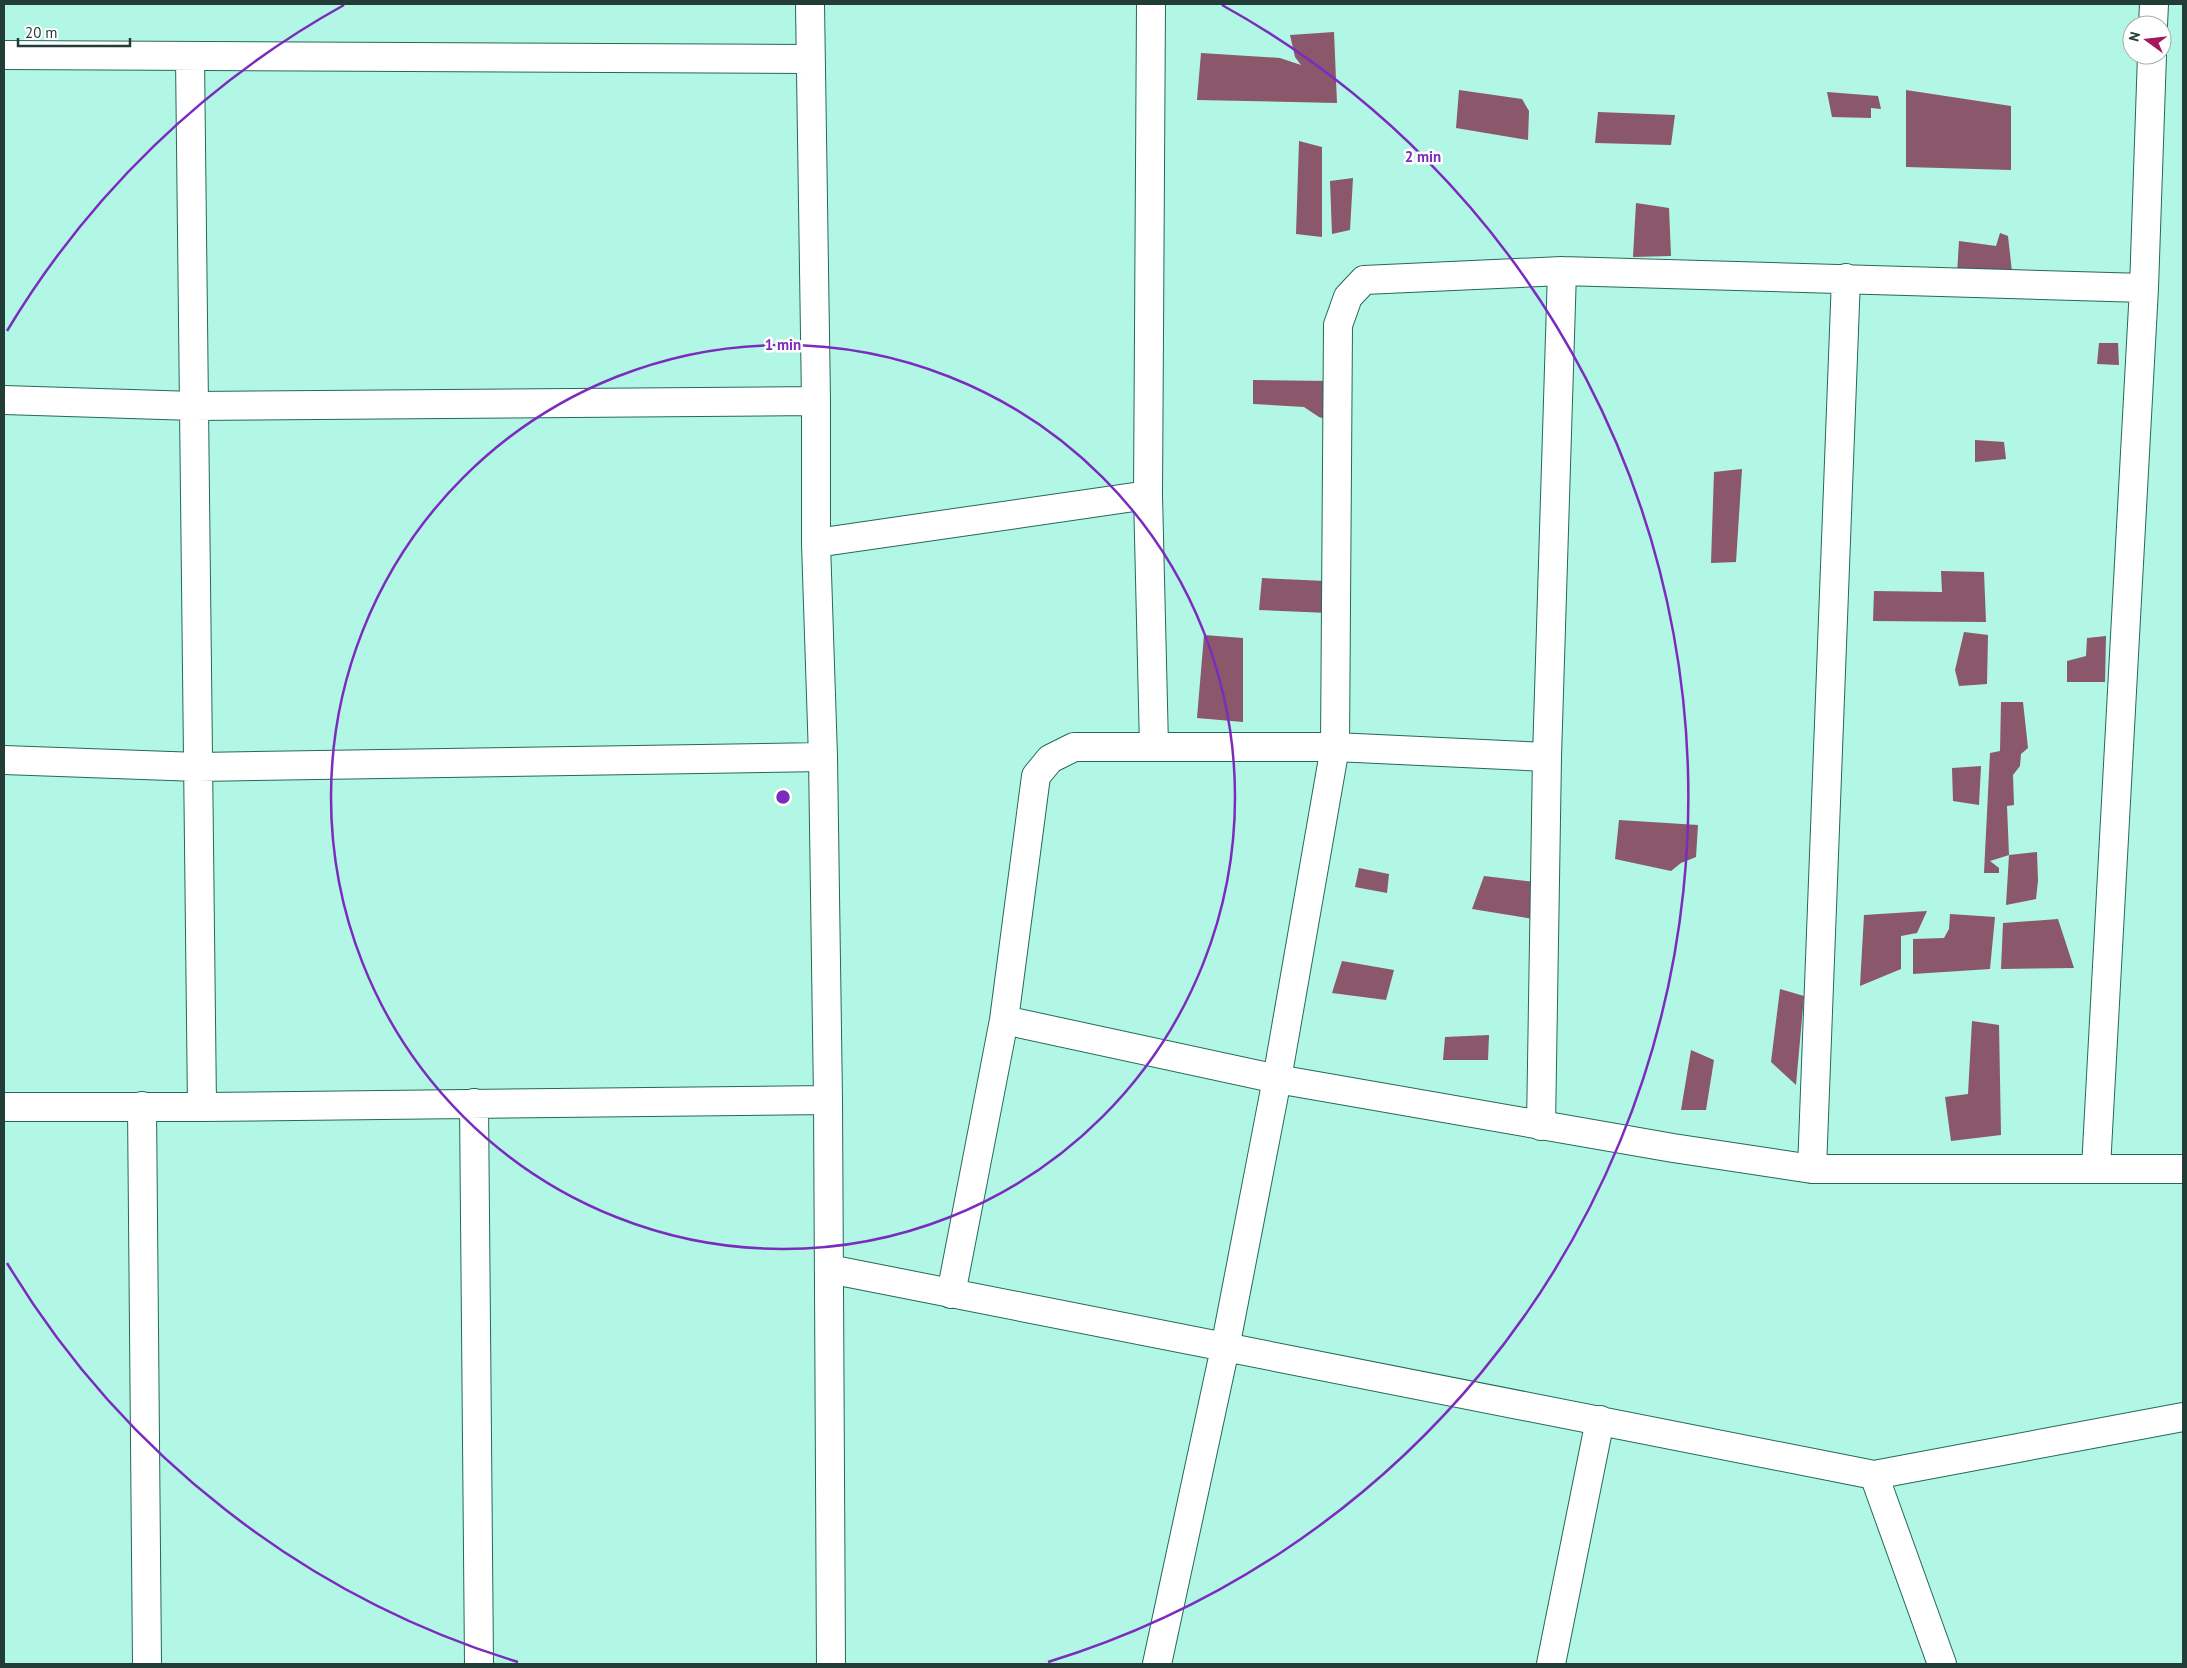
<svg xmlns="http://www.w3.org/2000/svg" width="2187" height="1668" viewBox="0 0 2187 1668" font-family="'PT Sans',sans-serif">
<rect width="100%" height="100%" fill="#b2f6e5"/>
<path fill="#8b576a" d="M1334,32L1337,103L1197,100L1201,53L1280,58L1301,65L1295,57L1290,35Z
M1459,90L1522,99L1529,111L1528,140L1456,128Z
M1906,90L2011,106V170L1906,167Z
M1827,92L1878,96L1881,109L1871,108V118L1832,117Z
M1598,112L1675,115L1671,145L1595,143Z
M1299,141L1322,147V237L1296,234Z
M1353,178L1350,230L1332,234L1330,181Z
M1636,203L1669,208L1671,256L1633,257Z
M2000,233L2008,236L2012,272L1957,274L1959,241L1996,246Z
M2099,343H2118L2119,365L2097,364Z
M1253,380L1330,381L1331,421L1319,417L1304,407L1253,404Z
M1975,440L2004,442L2006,459L1975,462Z
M1742,469L1736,562L1711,563L1714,472Z
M1941,571L1984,572L1986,622L1873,621L1874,591L1942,592Z
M1262,578L1326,581L1328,613L1259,610Z
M1964,632L1988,635L1987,684L1959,686L1955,670Z
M1204,635L1243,638V722L1197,718Z
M2106,636L2105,682H2067V661L2086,656L2087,638Z
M2001,702H2023L2028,748L2021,754L2020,766L2013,775L2014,805L2007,806L2009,855L1990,861L1999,868V873H1984L1990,753L2000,751Z
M1981,766L1979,805L1953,801L1952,768Z
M1619,820L1698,825L1696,857L1681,863L1671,871L1615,859Z
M2037,852L2038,881L2036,899L2006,905L2009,855Z
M1359,868L1389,874L1387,893L1355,887Z
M1484,876L1535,882L1533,919L1472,909Z
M1927,911L1917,933L1901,936V969L1860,986L1864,915Z
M1950,914L1995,917L1990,969L1913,974V939L1944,938L1949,929Z
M2058,919L2074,968L2001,969L2003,923Z
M1342,961L1394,970L1386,1000L1332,993Z
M1780,989L1804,996L1796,1085L1771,1062Z
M1972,1021L1999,1025L2001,1135L1951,1141L1945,1097L1968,1094Z
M1489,1035L1488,1060H1443L1445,1037Z
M1691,1050L1714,1060L1706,1110H1681Z"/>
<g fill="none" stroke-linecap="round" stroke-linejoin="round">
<defs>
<path id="street" d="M810,4L816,401V543L823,757L828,1100L831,1664
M1151,4L1148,495L1154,746
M2153,25L2154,4
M4,55L810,59
M190,57L202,1107
M4,400L194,406L816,401
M816,543L1148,495
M4,760L198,767L823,757
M1004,1020L1277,1079L1673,1148L1812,1169H2183
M474,1103L479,1664
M142,1106L147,1664
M4,1107H202L828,1100
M1541,1126L1547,757L1562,271
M2096,1168L2144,288L2152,55
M1812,1169L1846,278
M829,1269L1874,1475L2183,1417
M951,1294L1004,1020L1036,776L1050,759L1074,747H1335L1547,757
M1874,1475L1942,1664
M1157,1664L1225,1348L1277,1079L1335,747L1338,325L1348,297L1364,280L1562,271L2144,288
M1551,1664L1600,1420"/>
</defs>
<use href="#street" stroke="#24695b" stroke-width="30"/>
<use href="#street" stroke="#fff" stroke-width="28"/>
</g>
<g fill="none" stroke="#7b2cbf" stroke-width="2.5">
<circle cx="783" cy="797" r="452"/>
<path d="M518 1662A905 905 0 0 1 7 1263M7 331A905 905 0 0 1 344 5M1222 5A905 905 0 0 1 1048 1662"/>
</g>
<circle cx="783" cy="797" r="8" fill="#7b2cbf" stroke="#fff" stroke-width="2.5"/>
<g font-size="15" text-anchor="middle" font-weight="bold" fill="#7b2cbf" stroke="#fff" stroke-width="5" stroke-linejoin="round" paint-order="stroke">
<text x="1423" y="162">2 min</text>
<text x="783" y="350">1 min</text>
</g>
<rect width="2187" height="1668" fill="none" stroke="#213d36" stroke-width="10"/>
<g transform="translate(2147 40) rotate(285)"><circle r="24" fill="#ffffff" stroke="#a6b1af"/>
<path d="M0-4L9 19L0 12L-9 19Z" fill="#a4185f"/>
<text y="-8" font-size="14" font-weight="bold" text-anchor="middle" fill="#213d36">N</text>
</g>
<path d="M18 38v8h112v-8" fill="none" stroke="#213d36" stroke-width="2.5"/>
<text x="25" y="38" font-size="15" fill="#213d36" stroke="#ffffff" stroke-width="4" paint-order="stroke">20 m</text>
</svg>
